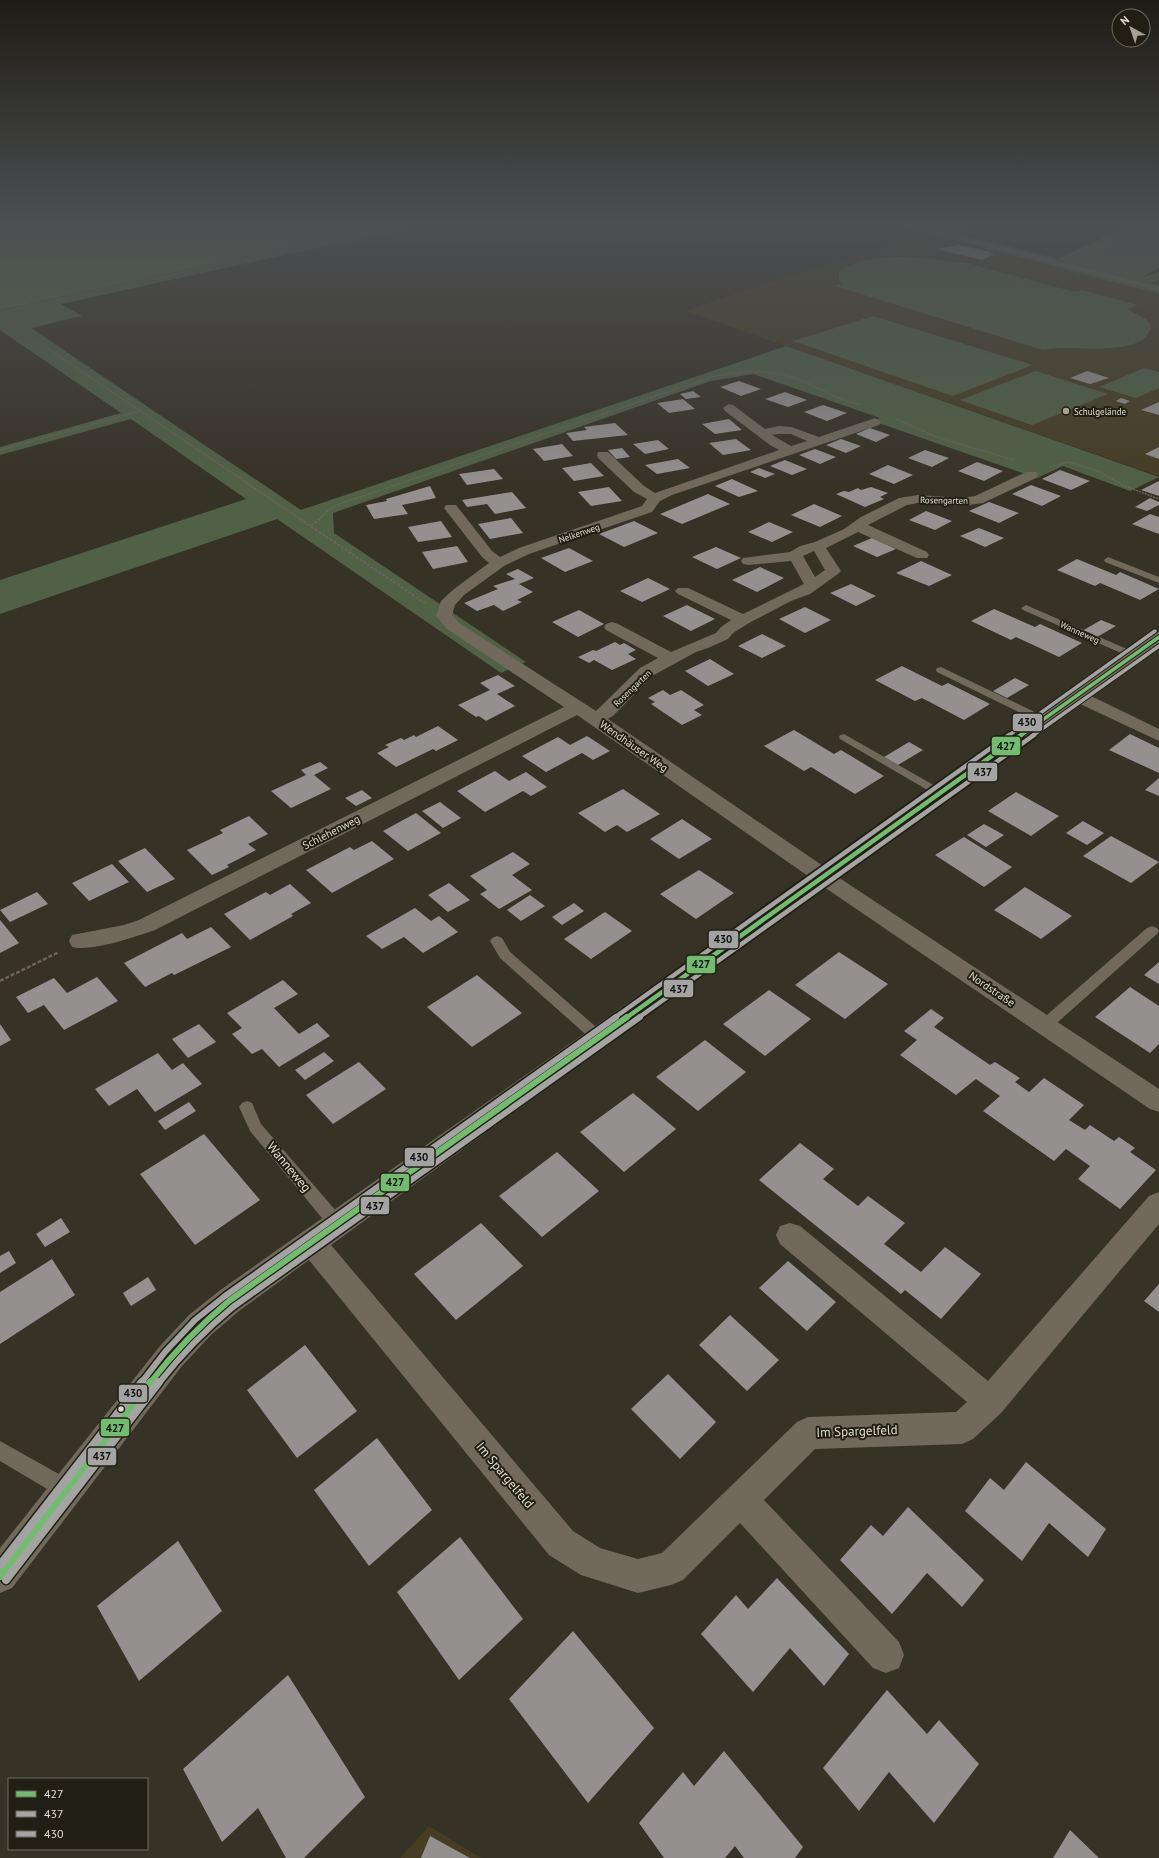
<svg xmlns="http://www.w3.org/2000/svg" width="1159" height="1858" viewBox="0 0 1159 1858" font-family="'PT Sans',sans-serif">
<rect width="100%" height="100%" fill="#373226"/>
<path fill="#463d23" d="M931,234L1159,294V476L685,311L768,283Z
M429,1826L481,1858H400Z"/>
<path fill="#506146" d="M376,225H421L61,304L82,316L31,328L301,510L786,346L1159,477L1130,491L1063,466L1037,478L873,421L880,418L753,374L711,381L333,513L334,533L526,662L501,673L277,519L0,614V580L246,499L131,419L0,455V447L121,413L0,330V310L358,232Z
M896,225H919L928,227L936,225H973L952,232L1074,263L1159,227V268L1139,278L1159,272V280L1151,283L1159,285V294Z
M910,257L967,263L1075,292L1082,290L1138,305L1128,309L1147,320L1151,325C1146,362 1066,342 1043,350L835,286L843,284L839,280V272C859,257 886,257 910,257Z
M873,316L1033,365L953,396L793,341Z
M1144,368L1159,372V388L1136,398L1099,387Z
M1036,371L1108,394L1032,425L960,400Z"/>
<path fill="#556f46" d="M0,225H376L358,232L0,310Z
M1130,225H1159V227L1074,263L1058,259Z"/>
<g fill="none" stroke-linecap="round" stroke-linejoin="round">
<path stroke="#226a74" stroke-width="4" d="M938,229L954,225"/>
</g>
<path fill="#949090" d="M958,245L991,252L988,253L995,254L982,260L937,249Z
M1087,371L1109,378L1090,384L1070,378Z
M739,381L761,389L741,396L720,387Z
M693,391L701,397L686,399L680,394Z
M785,392L807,400L788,407L765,399Z
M1121,398L1130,401L1125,404L1116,401Z
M683,399L695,409L669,413L657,403Z
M1159,402V415L1141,410Z
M823,405L847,413L827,421L804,412Z
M729,419L742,430L715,434L702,424Z
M615,423L628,435L573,441L566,433L587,430L584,427Z
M870,428L890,435L876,442L856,434Z
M736,439L751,450L723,455L709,443Z
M841,439L861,446L846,453L826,445Z
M658,440L669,449L645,454L633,444Z
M562,444L573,456L544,461L533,449Z
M1159,447V459L1145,454Z
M622,448L630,457L616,459L608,450Z
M815,449L836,457L820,464L799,455Z
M925,450L949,458L932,467L908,458Z
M678,459L690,468L657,474L645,465Z
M785,460L807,469L792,475L770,466Z
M977,462L1003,471L984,481L958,471Z
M591,463L604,476L574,481L562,468Z
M888,465L913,475L894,484L869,474Z
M759,468L775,474L765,478L750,472Z
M494,469L503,479L467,485L459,474Z
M1060,470L1090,481L1071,490L1042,479Z
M732,479L758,491L739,497L715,486Z
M1159,481V496L1141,490Z
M1031,485L1061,496L1042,506L1012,494Z
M430,486L436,498L402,505L408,514L374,519L366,505L387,501L386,499Z
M609,487L622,501L591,506L578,492Z
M871,487L888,493L880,497L884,499L865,507L836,494L844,491L849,492L858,488L861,490Z
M512,492L526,508L495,514L487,504L467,507L462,500Z
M708,494L730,504L682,524L660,514Z
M1150,498L1159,502V505L1147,511L1135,507Z
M989,502L1019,513L999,523L969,511Z
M814,504L842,516L820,527L791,515Z
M926,511L952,521L935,530L909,520Z
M1150,514L1159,517V534L1132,524Z
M511,518L523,533L490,539L478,524Z
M441,521L452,537L418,542L408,527Z
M634,521L658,533L624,547L599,534Z
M769,522L793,532L772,542L748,532Z
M979,528L1004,538L985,547L960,536Z
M872,538L896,549L877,557L853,546Z
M457,546L468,562L433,569L422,552Z
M716,547L741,558L717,569L692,557Z
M569,548L593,561L565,572L541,558Z
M1077,559L1116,575L1120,572L1159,589L1140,600L1100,583L1095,586L1057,570Z
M921,561L952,575L929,586L896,573Z
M760,567L784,578L757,592L732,580Z
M518,569L534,578L519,584L533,592L517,600L522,602L503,611L494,605L477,611L464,603L498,589L493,586L515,579L506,574Z
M648,578L670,589L642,602L620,591Z
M851,584L876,596L856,606L830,593Z
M687,605L715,619L691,631L663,616Z
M805,607L831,620L805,633L779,619Z
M994,609L1035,627L1040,624L1082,643L1059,657L1016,637L1011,640L971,621Z
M579,610L604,624L578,637L552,622Z
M1101,620L1116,626L1097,637L1082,631Z
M762,634L786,646L762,658L738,646Z
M615,642L620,645L624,643L636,650L628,654L636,659L612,670L594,660L589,663L578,657L593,650L596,651Z
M710,659L734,674L708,686L685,671Z
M902,666L942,686L948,683L990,704L964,720L922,698L915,701L875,680Z
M498,675L515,686L497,694L515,706L486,721L479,716L476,717L458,705L490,690L480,683Z
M1015,678L1029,685L1007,698L993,691Z
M663,690L670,695L681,690L704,705L694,710L702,715L682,725L651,704L655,702L648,698Z
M438,726L458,740L436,751L433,749L396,767L377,753L389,747L385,745L401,738L404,740L414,735L416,737Z
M794,730L834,754L841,750L884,776L855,794L811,767L804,771L764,746Z
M1130,734L1159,748V773L1109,750Z
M587,736L610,751L593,760L582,753L546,772L522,756L558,737L570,745Z
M909,742L923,750L898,765L884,757Z
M320,762L328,768L314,775L331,789L291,808L271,791L306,775L301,770Z
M495,771L509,781L526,772L547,787L531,796L523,791L485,812L457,791Z
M1159,778V796L1145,790Z
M623,789L660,814L627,832L617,825L605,832L578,813Z
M362,790L372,798L356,806L345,798Z
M1016,792L1059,816L1031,836L988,811Z
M440,802L461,818L443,828L422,811Z
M416,813L441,833L408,851L383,831Z
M249,816L268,834L248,844L256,850L227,865L229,867L212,875L187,850L223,833L220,830Z
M682,819L712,839L679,859L650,839Z
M1083,821L1104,833L1087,845L1066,833Z
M984,824L1004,835L986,847L967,835Z
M1111,836L1159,862L1131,883L1083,856Z
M964,837L1012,867L984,887L935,855Z
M372,841L394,859L332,893L306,870L350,847L354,850Z
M145,848L175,879L147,892L118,861Z
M513,852L530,864L512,875L532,890L499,909L480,894L487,890L470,876Z
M112,864L129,882L89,901L72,883Z
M699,870L734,893L696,919L660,894Z
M449,883L470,900L448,912L428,895Z
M290,884L311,903L291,914L293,916L250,940L224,914L266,892L270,895Z
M1025,887L1072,916L1041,939L994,910Z
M37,892L48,904L10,922L0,910Z
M530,895L545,906L521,921L507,910Z
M574,903L584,911L562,925L552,917Z
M415,908L431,921L439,916L458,932L423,953L404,937L382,949L366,936Z
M605,912L632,931L591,959L564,939Z
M0,920L19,943L0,953Z
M211,927L231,947L174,975L172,973L145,987L124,963L182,933L187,939Z
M839,952L888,984L845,1019L795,985Z
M1159,962V984L1144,975Z
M477,975L522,1013L472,1047L427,1007Z
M97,977L118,1001L64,1030L44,1005L28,1013L16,997L54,978L67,993Z
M283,980L298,994L274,1008L299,1034L317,1023L330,1036L279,1067L262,1049L252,1054L232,1034L242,1028L227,1013Z
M1130,987L1159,1006V1044L1150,1053L1095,1017Z
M769,990L811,1019L765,1056L723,1024Z
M931,1009L944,1018L934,1027L990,1065L995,1062L1020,1078L1015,1082L1029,1092L1044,1078L1084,1105L1069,1120L1085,1130L1090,1125L1114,1141L1119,1137L1135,1148L1130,1152L1156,1170L1120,1209L1078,1179L1090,1166L1066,1149L1054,1161L983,1111L1000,1096L976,1079L956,1095L900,1055L917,1040L904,1031Z
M0,1024L11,1040L0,1046Z
M199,1024L216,1042L188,1058L172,1039Z
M705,1040L746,1072L698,1111L656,1077Z
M324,1052L334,1061L305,1080L295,1070Z
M158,1053L172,1070L183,1063L202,1084L155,1112L137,1089L109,1106L95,1089Z
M359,1062L386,1089L333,1124L306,1095Z
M633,1093L676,1129L624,1172L580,1132Z
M189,1102L196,1111L165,1130L158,1121Z
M204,1134L260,1200L195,1245L140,1174Z
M800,1143L834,1169L823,1179L858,1206L868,1196L905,1223L884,1244L921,1272L945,1247L981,1274L941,1319L905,1290L901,1294L759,1180Z
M557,1152L599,1191L542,1237L499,1196Z
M61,1218L70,1232L45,1247L36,1234Z
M481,1223L523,1266L456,1320L414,1274Z
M9,1251L16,1263L0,1273V1256Z
M52,1259L75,1295L0,1344V1292Z
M788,1261L836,1302L807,1331L759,1288Z
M148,1277L156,1290L131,1306L123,1293Z
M1159,1284V1312L1144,1301Z
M730,1315L779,1360L747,1391L699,1345Z
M305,1345L357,1411L297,1458L247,1390Z
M668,1374L716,1422L680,1459L631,1409Z
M377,1438L432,1510L369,1566L314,1490Z
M1026,1462L1106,1529L1088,1557L1049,1523L1022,1561L965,1511L990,1478L1004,1490Z
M908,1507L984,1580L962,1607L927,1573L892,1614L840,1560L871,1525L883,1536Z
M460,1537L523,1619L459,1680L397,1592Z
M178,1541L222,1611L139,1681L97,1606Z
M777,1578L849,1654L824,1686L790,1648L753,1692L701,1634L736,1595L748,1609Z
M573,1631L654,1728L588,1803L509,1699Z
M288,1675L365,1797L304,1858H286L258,1808L222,1842L183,1769Z
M887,1690L927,1734L939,1720L979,1764L934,1823L889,1772L859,1811L823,1768Z
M724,1751L803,1847L795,1858H744L735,1846L725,1858H664L639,1823L683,1772L694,1786Z
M1070,1830L1099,1858H1053Z
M430,1836L470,1858H421Z"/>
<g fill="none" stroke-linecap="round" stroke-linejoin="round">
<path stroke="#6a6459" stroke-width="1" stroke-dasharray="1.5 1" stroke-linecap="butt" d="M908,225L949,235
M928,229L943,225
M0,313L401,225
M0,317L54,353"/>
<path stroke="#6a6459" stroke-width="1.5" stroke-dasharray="2 1" stroke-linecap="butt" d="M53,352L302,520
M896,419L939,438L1014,460
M0,450L140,411
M1050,467L1069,462L1098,471L1125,486L1159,499
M318,520L331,508L342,503L712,377C743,370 775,369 805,382C825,391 841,401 862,405"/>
<path stroke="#6a6459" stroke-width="2" stroke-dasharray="3 1.5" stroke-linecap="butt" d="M300,519L425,603
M311,526L319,519"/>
<path stroke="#6a6459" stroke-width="2.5" stroke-dasharray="4 2" stroke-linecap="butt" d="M0,981L59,952"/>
<path fill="#70695c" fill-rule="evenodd" d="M963,237L1159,287V291L961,240Z
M1108,557L1159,577V583L1105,562L1104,560Z
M1026,605L1136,653L1138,655L1136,657H1130L1023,610L1021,608Z
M941,667L1047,718L1048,720L1047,722H1039L937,672L936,670L937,668Z
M844,734L944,791L946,793L944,795H936L840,739L839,737L840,735Z
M1152,926L1157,928L1159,931L1157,934L1050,1029L1045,1030L1040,1029L1038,1025L1040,1021L1147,928Z
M497,936L502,938L510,952L603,1033L605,1037L603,1041L598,1042L593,1041L500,958L490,941L492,938Z
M247,1101L252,1103L261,1124L343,1219L345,1224L343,1229L337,1231L331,1229L250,1131L239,1107L242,1103Z
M0,1441L73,1482L76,1489L73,1496L66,1499L59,1496L0,1461Z"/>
<path fill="#70695c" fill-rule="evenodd" d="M729,404L733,405L765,429L779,426L791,427L819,437L875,418L881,422L879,425L672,495L660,501L652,512L529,554L504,566L464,595L455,605L452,615L459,623L596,711L640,668L658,658L606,630L604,627L606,624L612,622L618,624L671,652L716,633L721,627L731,620L678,594L675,591L678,588H688L743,614L804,584L791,561L748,565L743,564L741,561L743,558L790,552L800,546L815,542L844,529L861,517L899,498L918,495L961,498L975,496L1026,472H1036L1038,475L1036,478L983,503L961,506L918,503L907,505L868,525L927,552L929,555L927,558H917L858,532L826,548L841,571L838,574L810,594L791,601L749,623L733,633L728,639L708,648L696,652L652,676L614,715L608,719L823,866L1153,634L1159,632V645L1089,695L1159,729V741L1078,703L838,877L1159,1089V1112L1150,1109L824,887L331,1245L573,1531L600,1548L638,1559L662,1553L797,1422L808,1417L956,1412L967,1402L780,1244L776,1235L780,1226L790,1223L800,1226L988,1381L1149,1196L1159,1192V1224L1001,1413L973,1439L962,1444L815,1449L764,1500L899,1642L904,1655L899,1668L886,1673L873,1668L740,1523L683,1580L671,1585L638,1593L581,1575L549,1555L309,1260L239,1311L211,1335L182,1366L12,1588L0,1593V1548L160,1346L189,1315L219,1291L808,876L577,715L155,930C135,937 91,952 72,947L69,941L72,935L124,925L139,920L564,707L447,629L436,616L441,601L454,589L489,563L482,557L444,508L446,505H456L492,551L500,557L519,548L642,506L647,499L634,492L598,458L597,455L598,452H608L644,486L655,493L779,450L770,445L725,411L723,408ZM779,434H791L807,441L791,446L772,435ZM814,551L825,570L815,577L803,556Z"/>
<defs>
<path id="bus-1-far3" d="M1020,736L1159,637"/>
<path id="bus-1-far2" d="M626,1018L1021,735"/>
<path id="bus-1-far1" d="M150,1383C174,1352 199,1326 229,1301L627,1017"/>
<path id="bus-1" d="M0,1576L151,1382"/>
<path id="bus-2-far3" d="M1032,736L1159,646"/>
<path id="bus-2-far2" d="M638,1018L1034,735"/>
<path id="bus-2-far1" d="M159,1383C181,1355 205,1330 233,1307L640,1017"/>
<path id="bus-2" d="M6,1580L159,1382"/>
<path id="bus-3-far3" d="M1008,736L1155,631"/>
<path id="bus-3-far2" d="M614,1018L1009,735"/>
<path id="bus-3-far1" d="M141,1383L165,1352L195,1320L225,1296L616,1017"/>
<path id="bus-3" d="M0,1565L142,1382"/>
</defs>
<use href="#bus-1-far3" stroke="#211e14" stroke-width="5.5"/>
<use href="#bus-1-far2" stroke="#211e14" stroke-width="8"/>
<use href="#bus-1-far1" stroke="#211e14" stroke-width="9"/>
<use href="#bus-1" stroke="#211e14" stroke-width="11"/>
<use href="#bus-2-far3" stroke="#211e14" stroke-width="5.5"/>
<use href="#bus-2-far2" stroke="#211e14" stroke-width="8"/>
<use href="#bus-2-far1" stroke="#211e14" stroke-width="9"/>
<use href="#bus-2" stroke="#211e14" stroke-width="11"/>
<use href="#bus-3-far3" stroke="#211e14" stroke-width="5.5"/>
<use href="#bus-3-far2" stroke="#211e14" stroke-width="8"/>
<use href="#bus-3-far1" stroke="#211e14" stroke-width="9"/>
<use href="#bus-3" stroke="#211e14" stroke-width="11"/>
<use href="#bus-1-far3" stroke="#72bb6f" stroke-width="3.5"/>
<use href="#bus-1-far2" stroke="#72bb6f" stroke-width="4.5"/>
<use href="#bus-1-far1" stroke="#72bb6f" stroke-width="6"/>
<use href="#bus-1" stroke="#72bb6f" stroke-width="8"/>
<use href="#bus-2-far3" stroke="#a4a4a3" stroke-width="3.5"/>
<use href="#bus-2-far2" stroke="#a4a4a3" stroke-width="4.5"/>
<use href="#bus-2-far1" stroke="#a4a4a3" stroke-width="6"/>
<use href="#bus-2" stroke="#a4a4a3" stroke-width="8"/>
<use href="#bus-3-far3" stroke="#a3a3a3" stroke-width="3.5"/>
<use href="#bus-3-far2" stroke="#a3a3a3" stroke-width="4.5"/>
<use href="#bus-3-far1" stroke="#a3a3a3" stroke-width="6"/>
<use href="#bus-3" stroke="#a3a3a3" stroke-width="8"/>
</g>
<linearGradient id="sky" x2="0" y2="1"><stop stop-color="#1e1c15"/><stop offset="0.46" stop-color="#4d4f52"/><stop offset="1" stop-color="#4d4f52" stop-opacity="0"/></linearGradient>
<rect width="1159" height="485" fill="url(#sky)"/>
<circle fill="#a6a094" stroke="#211e14" stroke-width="1.5" cx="1066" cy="411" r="4"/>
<circle fill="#e1dccf" stroke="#211e14" stroke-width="1.5" cx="121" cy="1409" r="3.5"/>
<g text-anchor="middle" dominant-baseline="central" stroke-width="4" stroke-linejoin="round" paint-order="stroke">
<g font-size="9" fill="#e1dccf" stroke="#211e14" text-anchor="start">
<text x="1074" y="411">Schulgelände</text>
</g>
<g font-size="9" fill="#e1dccf" stroke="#211e14">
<text transform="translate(944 500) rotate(1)">Rosengarten</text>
<text transform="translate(579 533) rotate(-19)">Nelkenweg</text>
<text transform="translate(1080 632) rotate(24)">Wanneweg</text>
<text transform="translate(632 688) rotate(-44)">Rosengarten</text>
</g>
<g font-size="11" fill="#e1dccf" stroke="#211e14">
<text transform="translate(634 746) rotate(35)">Wendhäuser Weg</text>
<text transform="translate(331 832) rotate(-27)">Schlehenweg</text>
<text transform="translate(992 989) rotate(34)">Nordstraße</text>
</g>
<g font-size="13" fill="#e1dccf" stroke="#211e14">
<text transform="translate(289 1167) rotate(50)">Wanneweg</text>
<text transform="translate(857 1431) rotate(-2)">Im Spargelfeld</text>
<text transform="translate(505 1475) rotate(50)">Im Spargelfeld</text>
</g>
</g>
<g stroke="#211e14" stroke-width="1.5">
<rect x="1012" y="713" width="31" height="19" rx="4" fill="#a3a3a3"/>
<rect x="991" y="736" width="30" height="20" rx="4" fill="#72bb6f"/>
<rect x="967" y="762" width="31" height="20" rx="4" fill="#a4a4a3"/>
<rect x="708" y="930" width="31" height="19" rx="4" fill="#a3a3a3"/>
<rect x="686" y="955" width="30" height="19" rx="4" fill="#72bb6f"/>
<rect x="663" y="979" width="31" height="19" rx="4" fill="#a4a4a3"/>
<rect x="404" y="1147" width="31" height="20" rx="4" fill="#a3a3a3"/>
<rect x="380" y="1173" width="30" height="19" rx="4" fill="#72bb6f"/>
<rect x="360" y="1196" width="30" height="19" rx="4" fill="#a4a4a3"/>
<rect x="118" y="1384" width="30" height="19" rx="4" fill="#a3a3a3"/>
<rect x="100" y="1418" width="30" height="19" rx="4" fill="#72bb6f"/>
<rect x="87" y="1447" width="30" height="19" rx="4" fill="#a4a4a3"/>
</g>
<g font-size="11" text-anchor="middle" font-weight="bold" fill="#111">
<text x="1027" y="726">430</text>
<text x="1006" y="750">427</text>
<text x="983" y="776">437</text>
<text x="723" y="943">430</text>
<text x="701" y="968">427</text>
<text x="679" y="993">437</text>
<text x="419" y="1161">430</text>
<text x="395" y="1186">427</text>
<text x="375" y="1210">437</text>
<text x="133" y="1397">430</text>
<text x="115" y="1432">427</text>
<text x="102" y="1460">437</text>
</g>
<rect x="8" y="1778" width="140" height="72" fill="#211e14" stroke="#6e6a5f"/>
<rect x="16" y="1791" width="20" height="6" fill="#72bb6f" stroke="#6e6a5f"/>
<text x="44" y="1798" font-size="12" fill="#e1dccf">427</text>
<rect x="16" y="1811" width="20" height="6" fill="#a4a4a3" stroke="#6e6a5f"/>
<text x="44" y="1818" font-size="12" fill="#e1dccf">437</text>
<rect x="16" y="1831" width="20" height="6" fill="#a3a3a3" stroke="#6e6a5f"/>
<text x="44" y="1838" font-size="12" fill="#e1dccf">430</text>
<g transform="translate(1131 28) rotate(320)"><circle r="19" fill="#211e14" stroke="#6e6a5f"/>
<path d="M0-3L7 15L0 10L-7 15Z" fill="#a6a094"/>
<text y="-6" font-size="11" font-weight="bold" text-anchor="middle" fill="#e1dccf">N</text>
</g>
</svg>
